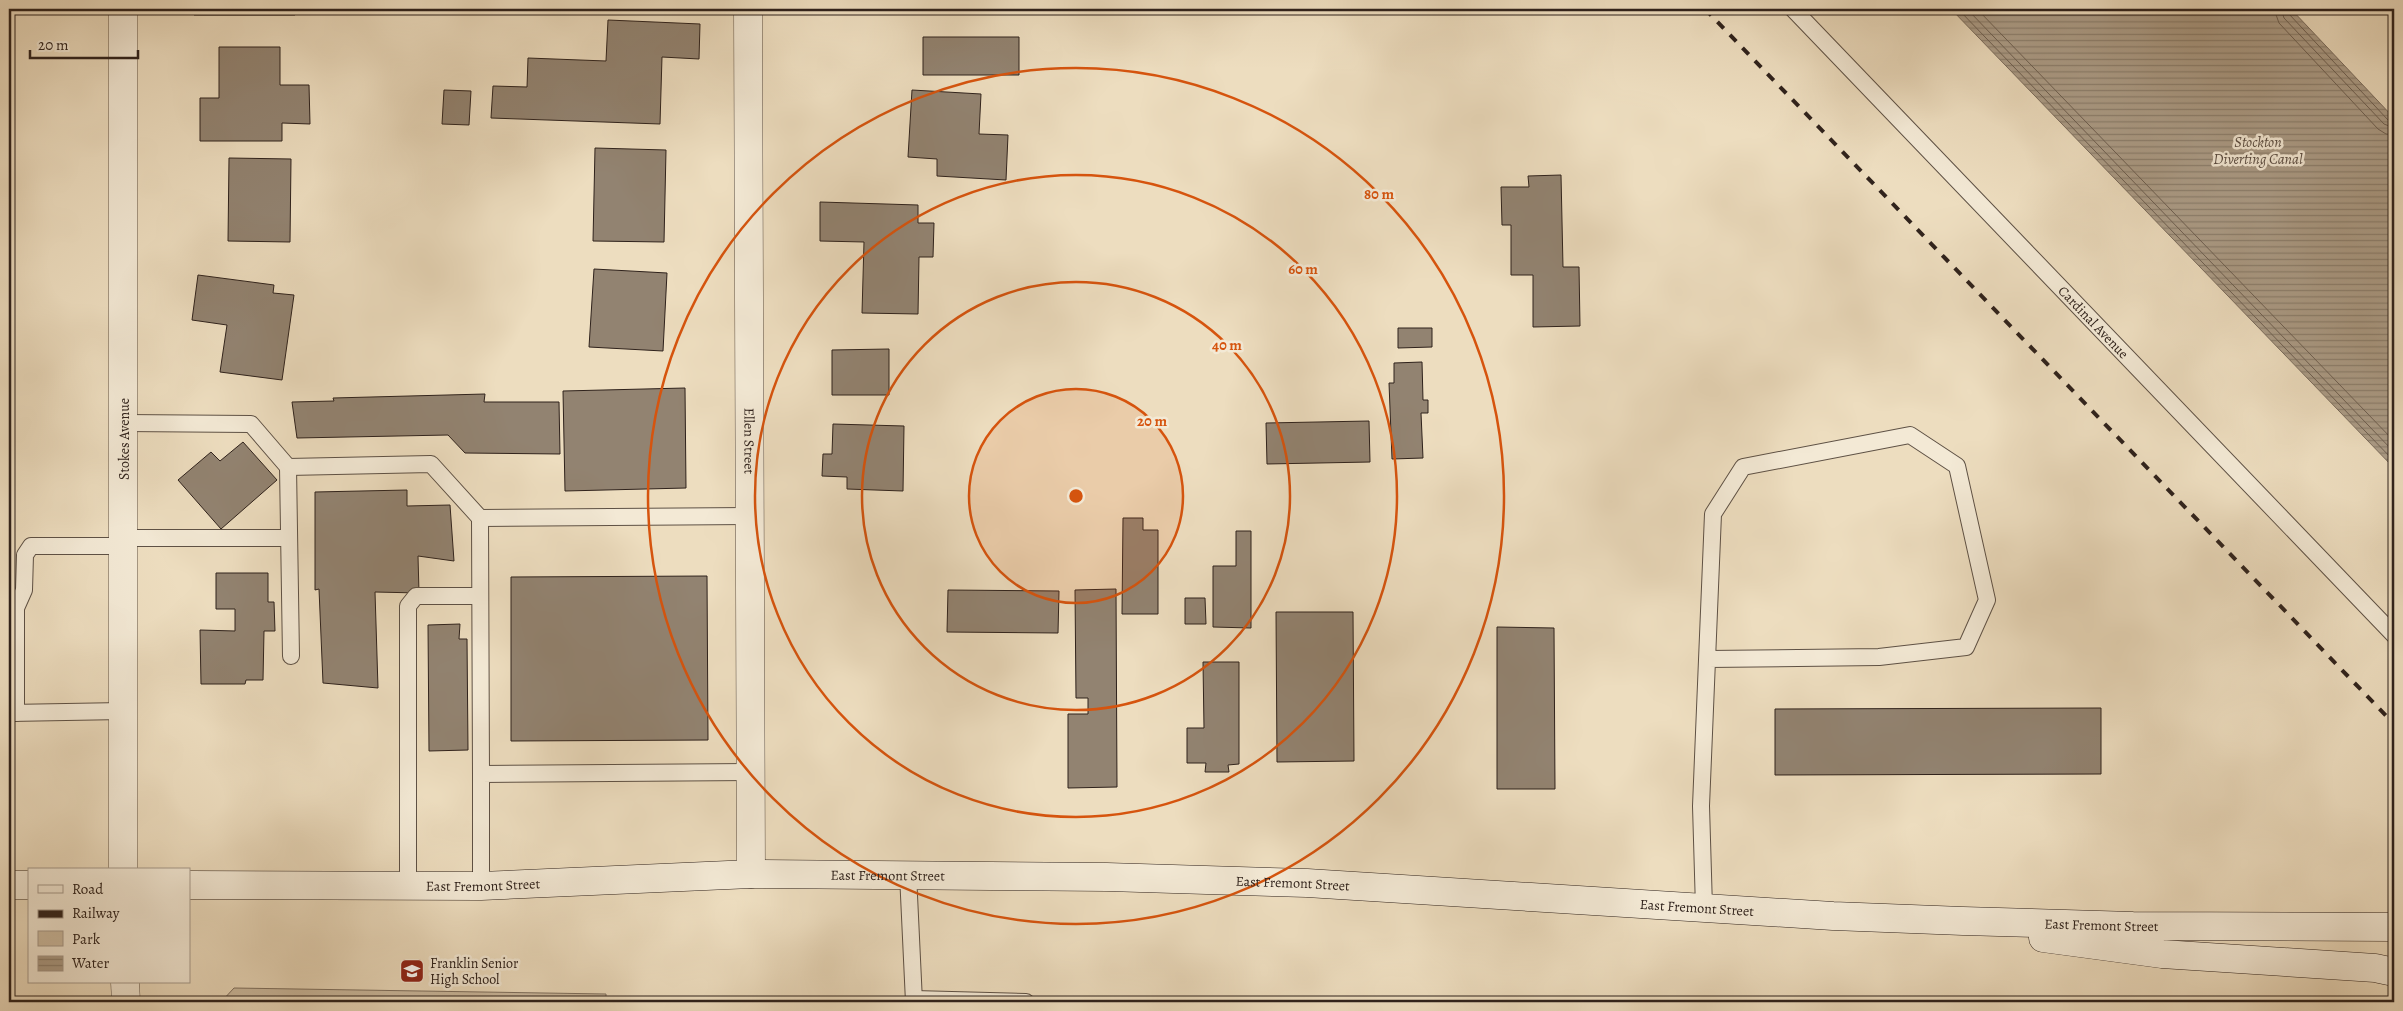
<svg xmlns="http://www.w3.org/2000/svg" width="2403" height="1011" viewBox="0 0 2403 1011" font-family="Alegreya,serif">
<defs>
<pattern id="water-rules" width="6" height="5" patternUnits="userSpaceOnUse" patternTransform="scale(1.25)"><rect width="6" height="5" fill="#ac9d88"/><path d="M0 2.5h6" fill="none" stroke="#8c806e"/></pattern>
</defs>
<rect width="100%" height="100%" fill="#edddbf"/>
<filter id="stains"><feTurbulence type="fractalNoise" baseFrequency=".004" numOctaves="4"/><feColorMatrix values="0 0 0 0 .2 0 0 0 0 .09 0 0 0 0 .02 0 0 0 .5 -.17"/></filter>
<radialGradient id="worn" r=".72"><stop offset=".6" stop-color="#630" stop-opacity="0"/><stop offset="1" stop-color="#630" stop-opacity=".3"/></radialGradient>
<path fill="#cdbda3" stroke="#7e7060" d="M234,988L606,994V1002H221Z"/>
<path fill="url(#water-rules)" stroke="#7a6c5d" d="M1951,9H2291L2394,118V468Z"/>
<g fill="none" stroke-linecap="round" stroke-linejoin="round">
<path stroke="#6e6052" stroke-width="1" d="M1958,9L2394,461
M1967,9L2394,452
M1977,9L2394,441
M2274,9L2279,23L2378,129L2386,134L2394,135
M2281,9L2284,18L2384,124L2394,128
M2288,9L2289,14L2388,120L2394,121"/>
</g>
<path fill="#928371" stroke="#2f221c" d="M194,9H295V15H194Z
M608,20L700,24L699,59L662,57L660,124L491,118L493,86L527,87L528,58L606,61Z
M923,37H1019V75H923Z
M219,47H280V85H309L310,124L282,123V141H200V98H219Z
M444,90L471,91L469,125L442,124Z
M912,90L981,94L979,134L1008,135L1006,180L937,176V159L908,157Z
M595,148L666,150L664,242L593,241Z
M229,158L291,159L290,242L228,241Z
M1561,175L1563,267H1579L1580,326L1533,327V275H1511V225H1502L1501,187H1529L1528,176Z
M820,202L918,205V223H934L933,257H919L918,314L862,313L864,242L820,241Z
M594,269L667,273L663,351L589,347Z
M198,275L274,285L273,293L294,295L282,380L220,372L227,325L192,320Z
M1398,328H1432V347L1398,348Z
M889,349V395H832V350Z
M1422,362L1423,400H1428V413H1421L1423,458L1392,459L1389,383H1394V363Z
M685,388L686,488L565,491L563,391Z
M485,394L484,402H559L560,454L465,453L448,435L297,438L292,402L334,401L333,398Z
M1369,421L1370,462L1267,464L1266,423Z
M833,424L904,426L903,491L847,489V477L822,476L823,454H832Z
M243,442L277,480L221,529L178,480L211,452L220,461Z
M407,490V506L450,505L454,561L418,556L419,593L375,592L378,688L323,683L319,589L315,590V492Z
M1123,518H1143V530H1158V614H1122Z
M1236,531H1251V628L1213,627V566H1236Z
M216,573H268V602H274L275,631H264L263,680H246L245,684H201L200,630L235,631V609H216Z
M707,576L708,740L511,741V577Z
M1116,589L1117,787L1068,788V714H1088V698H1076L1075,590Z
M948,590L1059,591L1058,633L947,632Z
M1185,598H1205L1206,624H1185Z
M1276,612H1353L1354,761L1277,762Z
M460,624L459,639H467L468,750L429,751L428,625Z
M1497,627L1554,628L1555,789H1497Z
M1203,662H1239V764L1228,765L1229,772H1205L1206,763H1187V728H1204Z
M2101,708V774L1775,775V709Z"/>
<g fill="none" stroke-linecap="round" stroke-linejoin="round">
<defs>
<g id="service">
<path id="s1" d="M1793,9L2394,635"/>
<path d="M124,423L251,424L288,467L431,464L480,518L481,774"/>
<path d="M288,467L291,656"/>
<path d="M480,518L749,516"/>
<path d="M124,538H289"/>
<path d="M9,713L123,711"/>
<path d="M16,713V608L24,590L25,555L31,546H124"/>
<path d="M908,874L914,1002"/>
<path d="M408,886V606L416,596H480"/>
<path d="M481,886V774L751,772"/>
<path d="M1704,908L1701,806L1713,514L1743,467L1910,435L1957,466L1987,600L1966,647L1879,657L1708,659"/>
<path d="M914,999L1026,1002"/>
</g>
<g id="minor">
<path d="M123,9V870"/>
<path id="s2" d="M748,9L751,874"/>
<path d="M125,982L126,1002"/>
</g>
<g id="secondary">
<path d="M9,885H29"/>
<path id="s3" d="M189,885L481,886L751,874L1107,877L1307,883L1833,916L1963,921L2133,926L2394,927"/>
<path d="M2043,938L2162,954L2375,968L2394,972"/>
</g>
</defs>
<use href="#service" stroke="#5e5145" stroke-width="18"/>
<use href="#minor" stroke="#5e5145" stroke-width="29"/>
<use href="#secondary" stroke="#2f221c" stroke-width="29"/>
<use href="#service" stroke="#f3e9d5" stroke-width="16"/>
<use href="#minor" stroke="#f3e9d5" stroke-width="28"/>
<use href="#secondary" stroke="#f3e9d5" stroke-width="28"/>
<path stroke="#2f221c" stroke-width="4" stroke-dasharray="9 9" stroke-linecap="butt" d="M1705,9L2394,724"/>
</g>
<circle cx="1076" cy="496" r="107" fill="#d6540e" fill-opacity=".12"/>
<g fill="none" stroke="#d6540e" stroke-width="2.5">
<circle cx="1076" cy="496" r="107"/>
<circle cx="1076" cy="496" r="214"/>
<circle cx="1076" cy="496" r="321"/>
<circle cx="1076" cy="496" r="428"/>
</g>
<defs>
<symbol id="school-square" viewBox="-11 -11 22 22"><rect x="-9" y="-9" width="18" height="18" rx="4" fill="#8f2418" stroke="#f3e9d5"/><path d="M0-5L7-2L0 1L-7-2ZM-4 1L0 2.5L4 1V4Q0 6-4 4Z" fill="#fff"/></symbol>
</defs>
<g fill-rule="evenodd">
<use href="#school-square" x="398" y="957" width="28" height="28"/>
</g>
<g text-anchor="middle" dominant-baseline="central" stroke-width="5" stroke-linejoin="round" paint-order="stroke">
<g font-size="14" fill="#2f221c" stroke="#f3e9d5">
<text stroke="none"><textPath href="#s1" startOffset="434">Cardinal Avenue</textPath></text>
<text transform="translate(124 439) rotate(-90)">Stokes Avenue</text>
<text stroke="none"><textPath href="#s2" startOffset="432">Ellen Street</textPath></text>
<text stroke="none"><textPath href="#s3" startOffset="699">East Fremont Street</textPath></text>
<text stroke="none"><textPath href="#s3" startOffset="1104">East Fremont Street</textPath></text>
<text stroke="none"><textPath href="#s3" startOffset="294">East Fremont Street</textPath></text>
<text stroke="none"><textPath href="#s3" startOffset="1509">East Fremont Street</textPath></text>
<text stroke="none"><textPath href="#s3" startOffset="1914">East Fremont Street</textPath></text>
</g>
<g font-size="14" fill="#2f221c" stroke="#f3e9d5" text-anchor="start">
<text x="430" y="963">Franklin Senior<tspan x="430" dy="16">High School</tspan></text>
</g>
<g font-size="15" font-style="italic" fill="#5b4d42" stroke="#f3e9d5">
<text x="2258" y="142">Stockton<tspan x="2258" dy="17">Diverting Canal</tspan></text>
</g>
</g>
<circle cx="1076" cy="496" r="8" fill="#d6540e" stroke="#f3e9d5" stroke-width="2.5"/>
<g font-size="15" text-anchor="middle" font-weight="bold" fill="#d6540e" stroke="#f3e9d5" stroke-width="5" stroke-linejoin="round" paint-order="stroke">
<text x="1379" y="199">80 m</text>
<text x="1303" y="274">60 m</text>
<text x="1227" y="350">40 m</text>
<text x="1152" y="426">20 m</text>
</g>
<rect width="2403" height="1011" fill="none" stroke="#edddbf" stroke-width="30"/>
<rect x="10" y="10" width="2383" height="991" fill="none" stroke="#2f221c" stroke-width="2.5"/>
<rect x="15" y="15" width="2373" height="981" fill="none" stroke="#2f221c"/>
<rect x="28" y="868" width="162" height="115" fill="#f3e9d5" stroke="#a5998b"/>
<rect x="38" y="885" width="25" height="8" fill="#f3e9d5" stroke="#a5998b"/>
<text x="72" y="894" font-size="15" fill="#2f221c">Road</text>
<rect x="38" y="910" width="25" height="8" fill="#2f221c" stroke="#a5998b"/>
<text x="72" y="918" font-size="15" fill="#2f221c">Railway</text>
<rect x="38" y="931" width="25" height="15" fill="#cdbda3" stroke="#a5998b"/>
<text x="72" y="944" font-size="15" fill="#2f221c">Park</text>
<rect x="38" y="956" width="25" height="15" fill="url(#water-rules)" stroke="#a5998b"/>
<text x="72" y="968" font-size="15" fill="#2f221c">Water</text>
<path d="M30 50v8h108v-8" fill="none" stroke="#2f221c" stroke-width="2.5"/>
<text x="38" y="50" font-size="15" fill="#2f221c" stroke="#f3e9d5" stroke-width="4" paint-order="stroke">20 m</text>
<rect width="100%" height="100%" filter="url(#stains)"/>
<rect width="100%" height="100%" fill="url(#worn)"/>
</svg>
